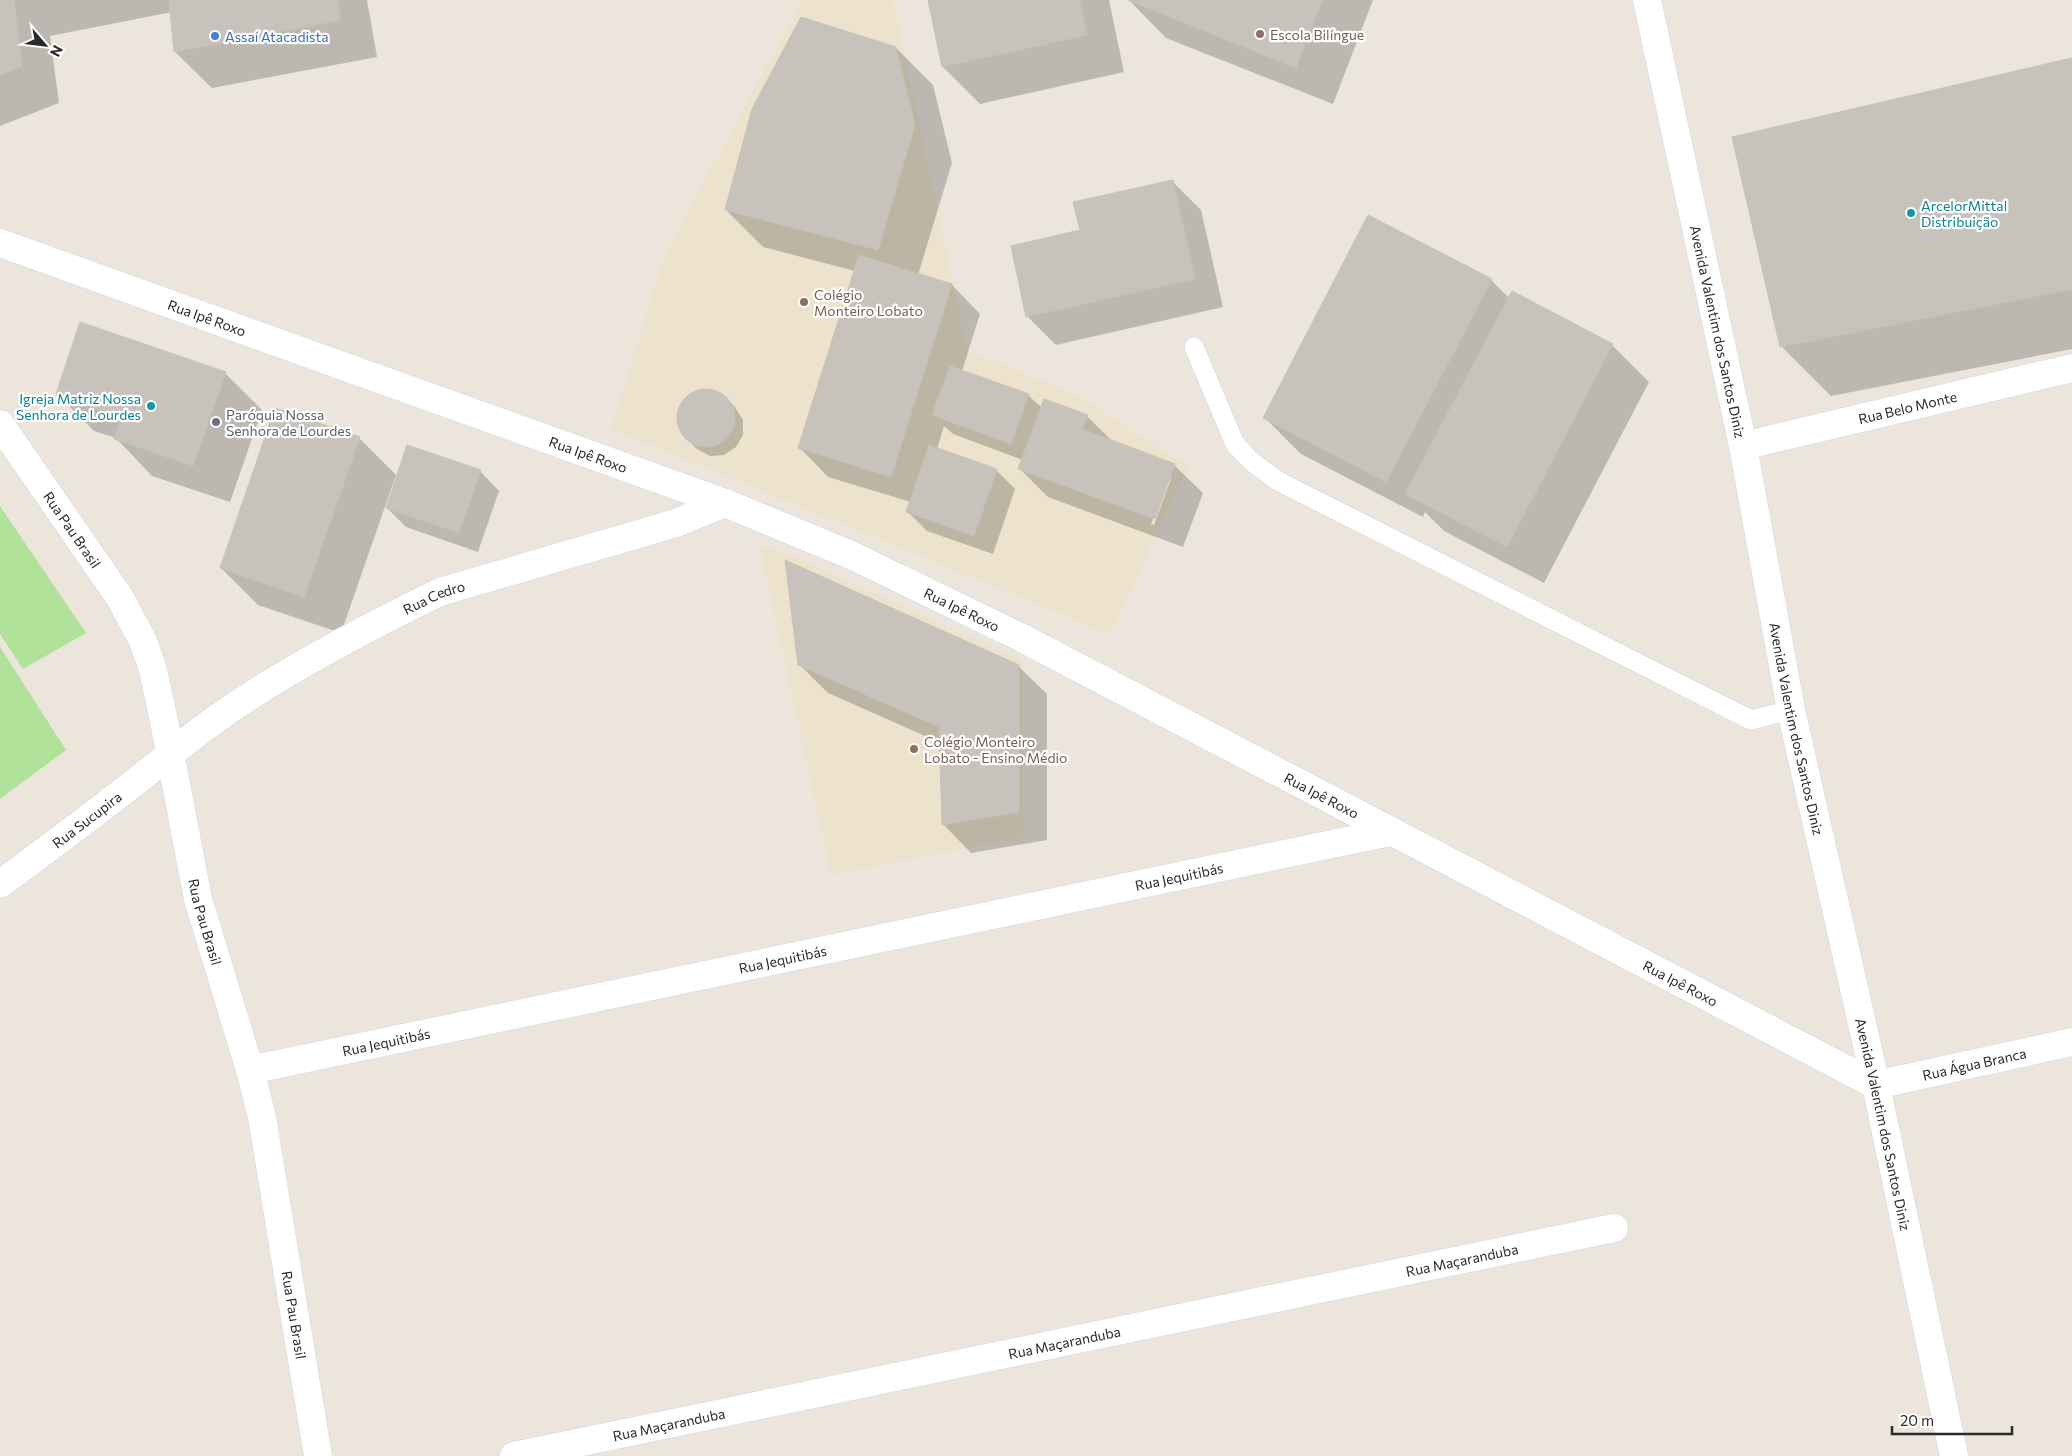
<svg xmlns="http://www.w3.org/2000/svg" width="2072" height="1456" viewBox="0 0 2072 1456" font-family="Commissioner,sans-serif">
<rect width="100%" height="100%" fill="#ece5dc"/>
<path fill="#ede3cc" d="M802,0H893L967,350L1077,395L1188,466L1110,634L611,429L665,255Z
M760,547L775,548L1024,661L1023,837L831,875Z"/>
<path fill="#b1e299" d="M0,506L86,633L23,669L0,634Z
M0,647L66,750L0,799Z"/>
<path fill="#0003" fill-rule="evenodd" d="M0,0H367L377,57L212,88L175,52L172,12L50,36L59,103L0,126Z
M929,0H1109L1124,72L980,104L943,67Z
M1129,0H1373L1333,104L1166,38Z
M896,48L933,85L952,163L918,275L952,285L980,314L962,371L1028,395L1042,408L1087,416L1113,442L1174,465L1203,493L1183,547L1048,497L1020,469L1023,460L953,434L944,426L937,449L996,470L1015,489L993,554L927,531L908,512L911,502L828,477L800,448L855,271L763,247L726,210ZM1168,479H1171L1154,525L1151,524Z
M2072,59V349L1831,396L1781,346Z
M1172,181L1201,210L1223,307L1056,345L1028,317L1012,247L1081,231Z
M1491,280L1509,298L1612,345L1649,382L1544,583L1444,531L1425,512L1423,517L1301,454L1264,417Z
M225,373L262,410L230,502L152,476L116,438L94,431L57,394Z
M698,391H713L725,397L735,407L743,420V435L736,447L724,455L710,456L697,449L687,439L679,427L678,412L685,398Z
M359,438L396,475L341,633L258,605L221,568Z
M480,471L499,491L478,552L406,527L387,508Z
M799,664L1018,666L1047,694V840L971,853L943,824L941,743L828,693Z"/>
<path fill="#c7c2bc" stroke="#c7c1b6" d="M0,0H14L22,67L0,75Z
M169,0H337L341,20L174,52Z
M928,0H1080L1087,35L942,67Z
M1128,0H1322L1296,68Z
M801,17L896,47L915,125L878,250L725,210L752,109Z
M2072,58V289L1780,347L1732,137Z
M1173,180L1195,279L1026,317L1011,246L1080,230L1073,202Z
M1368,215L1492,279L1386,482L1263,418Z
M859,255L952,284L891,477L798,448Z
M1512,291L1613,344L1507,547L1405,494Z
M80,322L226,372L193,466L114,439L121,417L56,394Z
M950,366L1029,394L1011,444L932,415Z
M677 418a29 29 0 1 1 58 0a29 29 0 1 1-58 0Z
M1044,399L1088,415L1082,429L1175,464L1155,519L1018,469Z
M275,408L360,437L304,597L220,568Z
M407,445L481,470L459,533L386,508Z
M929,445L997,469L974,536L906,512Z
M785,560L1019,665V812L942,825L939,727L798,665Z"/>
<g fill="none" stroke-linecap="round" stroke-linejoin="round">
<defs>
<path id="lane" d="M1194,347L1235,444L1251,461L1278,481L1751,720L1791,710"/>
<g id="street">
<path id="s1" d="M0,243L725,503L851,555L1022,638L1876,1085L2072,1042"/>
<path id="s2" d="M0,424L120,598L143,641L153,670L164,721L198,899L250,1070L262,1117L318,1456"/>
<path id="s3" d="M1743,446L2072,368"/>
<path id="s4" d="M0,884C41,854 81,824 121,793C159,764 195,732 235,706C299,663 370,626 440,592L676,523L725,503"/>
<path id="s5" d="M250,1070L1390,832"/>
<path id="s6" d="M514,1456L1614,1228"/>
</g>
<g id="secondary">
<path id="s7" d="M1647,0L1743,446L1791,710L1876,1085L1954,1456"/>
</g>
</defs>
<use href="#lane" stroke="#d1d4e3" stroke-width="20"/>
<use href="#street" stroke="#d1d4e3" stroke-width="29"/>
<use href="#secondary" stroke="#d1d4e3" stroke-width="29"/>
<use href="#lane" stroke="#fff" stroke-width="19"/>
<use href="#street" stroke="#fff" stroke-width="28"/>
<use href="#secondary" stroke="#fff" stroke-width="28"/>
</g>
<g fill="#8d6e63" stroke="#fff" stroke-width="2">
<circle cx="1260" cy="34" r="5"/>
<circle cx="804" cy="302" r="5"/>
<circle cx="914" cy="749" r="5"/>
</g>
<circle fill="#3f7fe0" stroke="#fff" stroke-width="2" cx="215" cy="36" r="5"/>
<g fill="#0f9aa8" stroke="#fff" stroke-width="2">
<circle cx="1911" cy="213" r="5"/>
<circle cx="151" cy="406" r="5"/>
</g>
<circle fill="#6b7280" stroke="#fff" stroke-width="2" cx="216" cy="422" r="5"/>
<g text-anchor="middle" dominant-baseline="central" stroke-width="4.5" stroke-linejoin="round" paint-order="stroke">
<g font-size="14" fill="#785e54" stroke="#fff" text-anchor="start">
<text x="1270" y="34">Escola Bilíngue</text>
<text x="814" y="294">Colégio<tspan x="814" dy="16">Monteiro Lobato</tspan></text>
<text x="924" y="741">Colégio Monteiro<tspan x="924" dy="16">Lobato - Ensino Médio</tspan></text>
</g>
<g font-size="14" fill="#366cbe" stroke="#fff" text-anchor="start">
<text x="225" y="36">Assaí Atacadista</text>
</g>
<g font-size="14" fill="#0d838f" stroke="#fff" text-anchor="start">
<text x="1921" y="205">ArcelorMittal<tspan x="1921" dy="16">Distribuição</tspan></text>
<text x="141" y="398" text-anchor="end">Igreja Matriz Nossa<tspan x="141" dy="16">Senhora de Lourdes</tspan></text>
</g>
<g font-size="14" fill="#2a2a2a" stroke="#fff">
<text stroke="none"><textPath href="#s1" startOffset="220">Rua Ipê Roxo</textPath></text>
<text stroke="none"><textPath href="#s7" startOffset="339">Avenida Valentim dos Santos Diniz</textPath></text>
<text stroke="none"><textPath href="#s3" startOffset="169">Rua Belo Monte</textPath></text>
<text stroke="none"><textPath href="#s1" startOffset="625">Rua Ipê Roxo</textPath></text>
<text stroke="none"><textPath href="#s2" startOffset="128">Rua Pau Brasil</textPath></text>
<text stroke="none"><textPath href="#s4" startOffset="522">Rua Cedro</textPath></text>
<text stroke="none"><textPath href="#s1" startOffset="1030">Rua Ipê Roxo</textPath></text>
<text stroke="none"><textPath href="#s7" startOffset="744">Avenida Valentim dos Santos Diniz</textPath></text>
<text stroke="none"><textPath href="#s1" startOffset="1435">Rua Ipê Roxo</textPath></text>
<text stroke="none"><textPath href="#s4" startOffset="108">Rua Sucupira</textPath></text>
<text stroke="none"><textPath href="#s5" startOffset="949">Rua Jequitibás</textPath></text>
<text stroke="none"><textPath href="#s2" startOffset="548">Rua Pau Brasil</textPath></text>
<text stroke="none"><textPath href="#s5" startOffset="544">Rua Jequitibás</textPath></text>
<text stroke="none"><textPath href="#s1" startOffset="1840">Rua Ipê Roxo</textPath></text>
<text stroke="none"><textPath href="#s5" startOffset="139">Rua Jequitibás</textPath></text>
<text stroke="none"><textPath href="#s1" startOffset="2161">Rua Água Branca</textPath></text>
<text stroke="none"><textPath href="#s7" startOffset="1149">Avenida Valentim dos Santos Diniz</textPath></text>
<text stroke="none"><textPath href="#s6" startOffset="968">Rua Maçaranduba</textPath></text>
<text stroke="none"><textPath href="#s2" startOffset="952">Rua Pau Brasil</textPath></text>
<text stroke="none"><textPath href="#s6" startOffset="562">Rua Maçaranduba</textPath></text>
<text stroke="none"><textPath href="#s6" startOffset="158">Rua Maçaranduba</textPath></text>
</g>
<g font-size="14" fill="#5b616d" stroke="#fff" text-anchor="start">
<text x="226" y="414">Paróquia Nossa<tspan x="226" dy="16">Senhora de Lourdes</tspan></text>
</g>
</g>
<g transform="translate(45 45) rotate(118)" stroke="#ffffff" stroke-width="4" paint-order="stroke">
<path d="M0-4L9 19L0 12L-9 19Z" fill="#2a2a2a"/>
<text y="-8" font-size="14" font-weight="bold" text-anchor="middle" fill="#2a2a2a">N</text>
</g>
<path d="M1892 1426v8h120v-8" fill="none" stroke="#2a2a2a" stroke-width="2.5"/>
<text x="1900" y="1426" font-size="15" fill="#2a2a2a" stroke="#ffffff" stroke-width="4" paint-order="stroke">20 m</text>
</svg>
